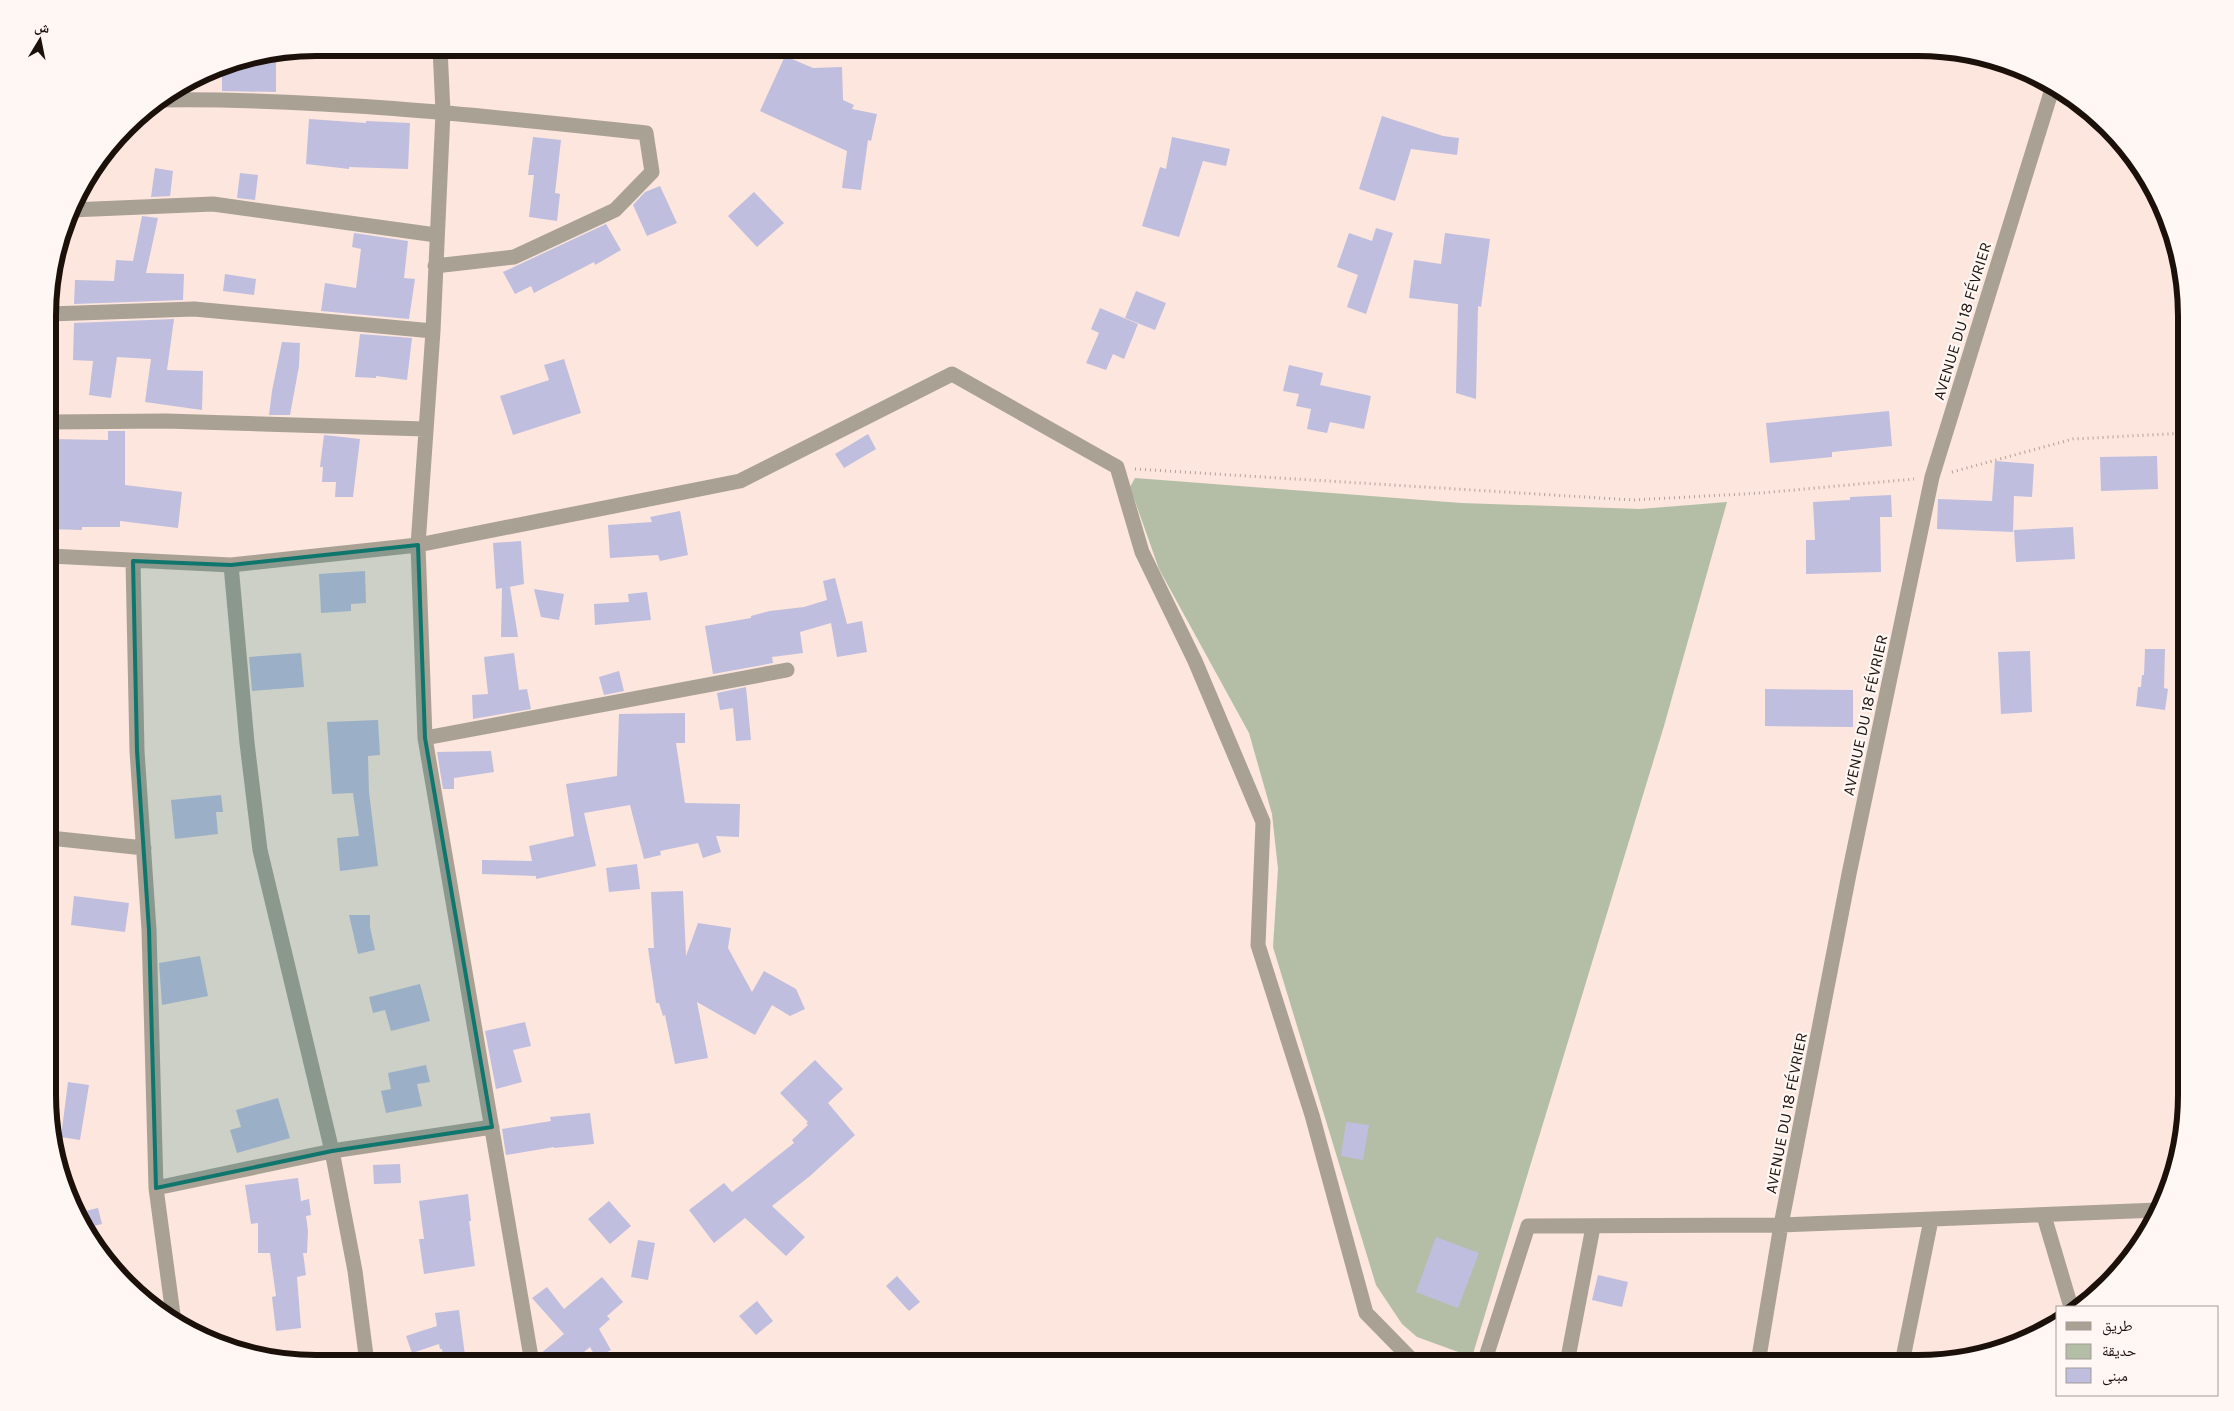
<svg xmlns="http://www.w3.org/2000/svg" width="2234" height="1411" viewBox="0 0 2234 1411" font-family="Karla,'Noto Naskh Arabic',sans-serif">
<rect width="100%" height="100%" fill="#fce6de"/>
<path fill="#b4bea7" d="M1135,478L1461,503L1640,509L1727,502L1664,726L1472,1357L1417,1337L1402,1324L1376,1285L1273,947L1278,869L1272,814L1249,733L1159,569L1130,487Z"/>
<path fill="#bfbede" d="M785,56L813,68L842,67L843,100L854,105L852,109L877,114L871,141L868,140L861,190L842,188L847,151L760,111Z
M267,57H276V92L222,91V66Z
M1382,116L1443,136L1459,138L1457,155L1411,149L1395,201L1359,189Z
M309,119L366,123V121L410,123L408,169L349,167V169L306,164Z
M533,137L561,140L555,193L560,194L557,221L529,217L534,175H528Z
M1172,137L1230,149L1226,166L1203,161L1179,237L1142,226L1160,167L1166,169Z
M155,168L173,171L170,196L151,197Z
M240,173L258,175L255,200L237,198Z
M660,186L677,223L647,236L633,205L645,192Z
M754,192L784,223L757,247L728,216Z
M142,216L158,218L146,273L184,274L183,300L74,304L75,280L114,281L116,260L133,261Z
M606,224L621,250L595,265L594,262L534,293L531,286L515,294L503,272Z
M1376,228L1393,233L1366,314L1347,307L1358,275L1337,267L1349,233L1372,241Z
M354,233L408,241L404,278L415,279L409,319L321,311L325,283L356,288L361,249L352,247Z
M1445,233L1490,239L1481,307L1478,306L1476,399L1456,393L1458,304L1409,298L1414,260L1441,264Z
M225,274L256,279L254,295L223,291Z
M1136,291L1166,303L1155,330L1125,318Z
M1100,308L1138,324L1124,359L1113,354L1106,370L1086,363L1099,333L1091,329Z
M174,319L167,370L203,371L202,410L145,402L151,359L117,357L111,398L89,395L93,361L73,360L74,323Z
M360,334L412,338L407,380L376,376V378L355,377Z
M282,342L300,343L299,366L290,415H269L272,391Z
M564,359L581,413L513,435L500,396L549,380L544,365Z
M1289,365L1323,373L1320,385L1371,396L1364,429L1330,422L1327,433L1307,429L1311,409L1296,406L1299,394L1283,391Z
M1889,411L1892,446L1832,452V457L1770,463L1766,423Z
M108,431H125V485L182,492L178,528L120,521V527H82V530L50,529V439L108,440Z
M868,434L876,449L844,468L835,454Z
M324,435L360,439L353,497H335L336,482H322L323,467H320Z
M2157,456L2158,489L2101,491L2100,457Z
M1995,461L2034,464L2032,497L2014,496L2013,532L1937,529L1938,499L1992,501Z
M1891,495L1892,517H1880L1881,572L1806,574V540H1815L1813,502L1850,500V497Z
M680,511L688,555L660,561L658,555L610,558L608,525L652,522L650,517Z
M2073,527L2075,559L2016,562L2014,530Z
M521,541L524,584L504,588L510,587L518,637H501L502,588L496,589L493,543Z
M365,571L366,603L351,604V611L321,613L319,574Z
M835,578L847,624L862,621L867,652L837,657L831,623L800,632L803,653L772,657L773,663L713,674L705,626L751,618V616L770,611L804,607L827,600L823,581Z
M534,589L564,594L559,620L541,617Z
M647,592L651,620L595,625L594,604L629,602L628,594Z
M2145,649H2165L2164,688L2168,689L2165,710L2136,706L2138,687H2141L2142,675H2144Z
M2030,651L2032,712L2001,714L1998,652Z
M301,653L304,687L252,691L249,657Z
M514,653L519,690L527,689L531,709L473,719L472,695L488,694L484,657Z
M619,671L624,691L604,695L599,677Z
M746,687L751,740L736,741L733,708L720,710L717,693Z
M1765,689L1853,690V727L1765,726Z
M685,713V743H676L685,803L740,804L739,837L716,836L721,852L703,858L698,843L660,851L661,855L644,859L630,805L584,813L596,866L536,879V876L482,874V860L532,861L529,846L574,836L566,784L617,776L619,714Z
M378,720L380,755L368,756L369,792L378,866L340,871L337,838L359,836L353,793L332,794L327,722Z
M491,751L494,772L454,778V789H443L437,752Z
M221,795L223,812H216L218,834L175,839L171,800Z
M637,864L640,889L609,892L606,868Z
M683,891L686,956L698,923L731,928L728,948L752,992L764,971L796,989L805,1009L790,1016L772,1005L755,1035L697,1002L708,1058L675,1064L665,1015L663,1016L659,1003H656L648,948H654L651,892Z
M74,896L129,903L125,932L71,925Z
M349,915H370V927L375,950L358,954Z
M200,956L208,996L162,1005L159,963Z
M420,984L430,1021L391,1031L385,1010L373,1013L369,997Z
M525,1022L531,1046L513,1050L522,1082L496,1089L485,1031Z
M815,1060L843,1089L828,1103L855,1135L810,1176L772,1206L805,1237L786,1256L745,1218L714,1243L689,1210L724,1183L732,1192L794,1143L792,1140L808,1125L806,1123L808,1122L780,1093Z
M426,1065L430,1082L417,1084L422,1106L386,1113L381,1091L391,1089L388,1073Z
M68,1082L89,1085L80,1140L61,1137Z
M278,1098L290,1138L237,1153L230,1130L241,1127L236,1110Z
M590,1113L594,1144L554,1148V1147L506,1155L502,1129L551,1121L550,1117Z
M1346,1122L1369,1125L1363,1160L1341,1156Z
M400,1164L401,1183L374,1184L373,1165Z
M298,1178L301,1201L309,1199L311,1215L306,1216L308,1231L307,1253H303L306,1275L297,1277L301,1328L276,1331L272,1297L276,1296L270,1253H258V1223L251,1224L245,1185Z
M468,1194L471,1221H469L475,1266L424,1274L419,1239H424L419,1201Z
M609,1201L631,1226L610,1244L588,1219Z
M98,1208L102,1224L85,1228L81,1212Z
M1436,1237L1479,1253L1458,1308L1416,1292Z
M638,1240L655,1243L648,1280L631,1277Z
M1598,1275L1628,1282L1622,1307L1592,1300Z
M897,1276L920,1302L909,1311L886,1286Z
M602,1277L623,1302L607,1316L610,1319L599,1329L611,1350L596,1358L590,1347L571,1363H541L540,1354L564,1334L532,1298L547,1287L564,1309Z
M757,1301L773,1321L756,1335L739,1316Z
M459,1310L466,1363H444L442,1349H440L439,1344L412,1353L406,1336L437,1326L435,1313Z"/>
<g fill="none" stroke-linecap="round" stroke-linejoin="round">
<path stroke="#b3a099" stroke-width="3" stroke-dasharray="1 4" stroke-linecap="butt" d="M1135,469L1633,500L1761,493L1914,479
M1952,472L2073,439L2186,433"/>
<path stroke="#aaa195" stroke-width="15" d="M440,48L443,112L433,331L418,545L425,738L532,1363
M161,100C323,98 485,116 646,133L652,172L615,210L514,257L435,266
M71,210L213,204L436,235
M50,314L194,309L433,331
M50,422L166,421L425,429
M50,556L231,565L418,545L740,481L952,374L1117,467L1142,552L1195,661L1263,822L1258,945L1312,1115L1366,1313L1415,1363
M133,561L137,751L149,930L156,1188L174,1322
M231,565L247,743L260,850L332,1151L355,1271L367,1363
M425,738L787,670
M50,838L144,848
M156,1188L332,1151L492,1127
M2044,1216L2071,1307
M1484,1363L1528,1226L1781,1225L2158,1210
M1567,1363L1593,1227
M1758,1363L1781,1225L1849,874L1932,477L2053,86
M1902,1363L1931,1220"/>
</g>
<path fill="#0f766e" fill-opacity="0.2" stroke="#0f766e" stroke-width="4" stroke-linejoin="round" d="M418,545L425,738L492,1127L332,1151L156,1188L149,930L137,751L133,561L231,565Z"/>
<g text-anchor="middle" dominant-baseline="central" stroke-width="4.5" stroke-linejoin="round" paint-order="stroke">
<g font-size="16" fill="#1c100b" stroke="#fef7f4">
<text transform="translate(1962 321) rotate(-73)">AVENUE DU 18 FÉVRIER</text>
<text transform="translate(1865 715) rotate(-78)">AVENUE DU 18 FÉVRIER</text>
<text transform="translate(1786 1113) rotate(-79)">AVENUE DU 18 FÉVRIER</text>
</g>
</g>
<path d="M0 0H2234V1411H0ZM316 56H1918A260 260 0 0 1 2178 316V1095A260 260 0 0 1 1918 1355H316A260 260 0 0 1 56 1095V316A260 260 0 0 1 316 56Z" fill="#fef7f4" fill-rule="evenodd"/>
<path fill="none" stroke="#1c100b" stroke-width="6" d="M316 56H1918A260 260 0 0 1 2178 316V1095A260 260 0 0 1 1918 1355H316A260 260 0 0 1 56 1095V316A260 260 0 0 1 316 56Z"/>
<rect x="2056" y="1306" width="162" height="90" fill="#fef7f4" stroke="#a49b97"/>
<rect x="2066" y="1322" width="25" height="8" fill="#aaa195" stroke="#a49b97"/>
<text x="2102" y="1331" font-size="15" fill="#1c100b">طريق</text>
<rect x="2066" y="1344" width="25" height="15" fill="#b4bea7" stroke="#a49b97"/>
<text x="2102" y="1356" font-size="15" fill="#1c100b">حديقة</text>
<rect x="2066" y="1368" width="25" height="15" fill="#bfbede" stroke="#a49b97"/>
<text x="2102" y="1381" font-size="15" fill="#1c100b">مبنى</text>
<g transform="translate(40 40) rotate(10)" stroke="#fef7f4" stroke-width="4" paint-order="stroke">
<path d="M0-4L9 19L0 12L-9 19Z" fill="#1c100b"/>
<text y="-8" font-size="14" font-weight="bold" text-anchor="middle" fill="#1c100b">ش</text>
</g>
</svg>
